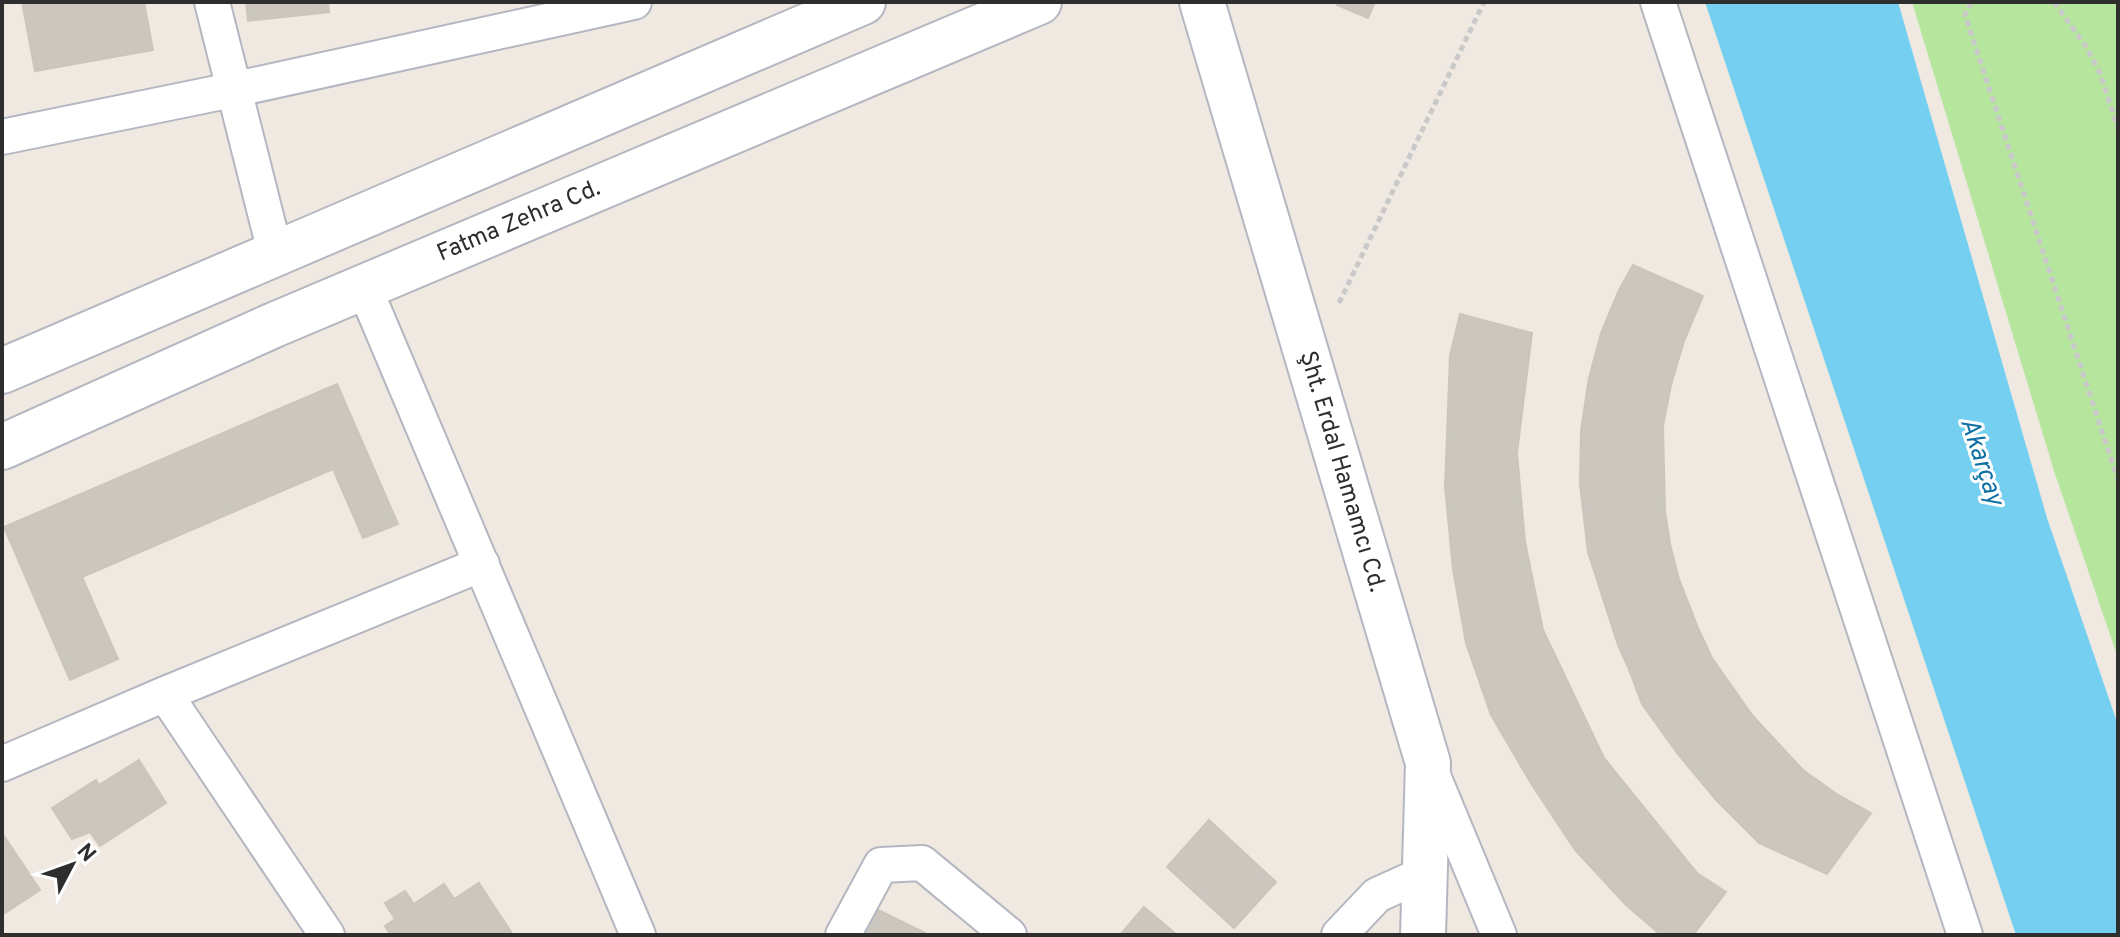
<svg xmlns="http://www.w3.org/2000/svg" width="2120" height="937" viewBox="0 0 2120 937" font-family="Overpass,sans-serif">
<rect width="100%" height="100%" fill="#efe9e1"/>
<path fill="#b6e59e" d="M1912,2H2118V658L2054,471Z"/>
<path fill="#75cff0" d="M1705,2H1898L2047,518L2118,725V935H2016Z"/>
<path fill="#cbc7bf" stroke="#cbc5ba" stroke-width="2" d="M22,2H144L153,50L35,71Z
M246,2H328L329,12L248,21Z
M1338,2H1375L1368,18L1337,5Z
M1633,265L1703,296L1684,341L1671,385L1663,426L1665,511L1670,544L1588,552L1580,484L1581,430L1589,378L1601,333L1619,290Z
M1460,314L1532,333L1517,453L1525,542L1543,630L1604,758L1697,873L1726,892L1693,935H1661L1627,906L1575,850L1532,785L1491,715L1466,643L1453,569L1445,487L1450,356Z
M337,384L398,524L363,538L333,469L82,577L118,659L70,680L4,527Z
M1670,544L1679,579L1698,628L1628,667L1618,645L1588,552Z
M1698,628L1712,658L1752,715L1803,770L1838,795L1871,813L1827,874L1759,843L1717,801L1677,753L1642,704L1628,667Z
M139,760L166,803L100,846L90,832L72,839L52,808L96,780L99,785Z
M1209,820L1276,882L1234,928L1167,867Z
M2,833L40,890L2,915Z
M479,883L513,935H391L385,926L395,919L385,903L405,891L414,904L444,884L454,899Z
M870,906L929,935H856Z
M1144,907L1177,935H1120Z"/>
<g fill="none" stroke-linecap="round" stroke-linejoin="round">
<defs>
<path id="street" d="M212,2L275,252
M1658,2L1965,935
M2,137L232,90L634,2
M364,287L638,935
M165,694L327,935
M2,764L165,694L482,564
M1431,771L1499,935
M843,935L881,865L922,863L1009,935
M1339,935L1377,895L1426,873"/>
<g id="secondary">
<path id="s1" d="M1202,2L1428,763L1423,935"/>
<path d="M2,371L863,2"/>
<path id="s2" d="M2,447L274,325L1039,2"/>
</g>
</defs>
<use href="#street" stroke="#b4b7c1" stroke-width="38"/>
<use href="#secondary" stroke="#b4b7c1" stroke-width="48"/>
<path stroke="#c9c9c9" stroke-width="5" stroke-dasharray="6 4" stroke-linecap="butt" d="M1971,2L1965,15L2118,480
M2054,2L2085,45L2100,73L2118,128
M1339,303L1484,2"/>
<use href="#street" stroke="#fff" stroke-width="34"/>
<use href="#secondary" stroke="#fff" stroke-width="44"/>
</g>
<g text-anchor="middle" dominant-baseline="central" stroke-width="6" stroke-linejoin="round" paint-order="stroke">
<g font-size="24" fill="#2e2e2e" stroke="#fff">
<text stroke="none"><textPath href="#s2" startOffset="564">Fatma Zehra Cd.</textPath></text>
<text stroke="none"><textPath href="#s1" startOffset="490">Şht. Erdal Hamamcı Cd.</textPath></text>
</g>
<g font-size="26" font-style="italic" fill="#0d6fa3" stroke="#fff">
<text transform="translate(1981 462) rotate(72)">Akarçay</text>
</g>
</g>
<rect width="2120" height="937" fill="none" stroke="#2e2e2e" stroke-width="8"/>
<g transform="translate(72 865) rotate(49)" stroke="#ffffff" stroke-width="6" paint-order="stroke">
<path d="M0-6L14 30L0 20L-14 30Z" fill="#2e2e2e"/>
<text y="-12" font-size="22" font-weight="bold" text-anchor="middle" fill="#2e2e2e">N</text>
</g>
</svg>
